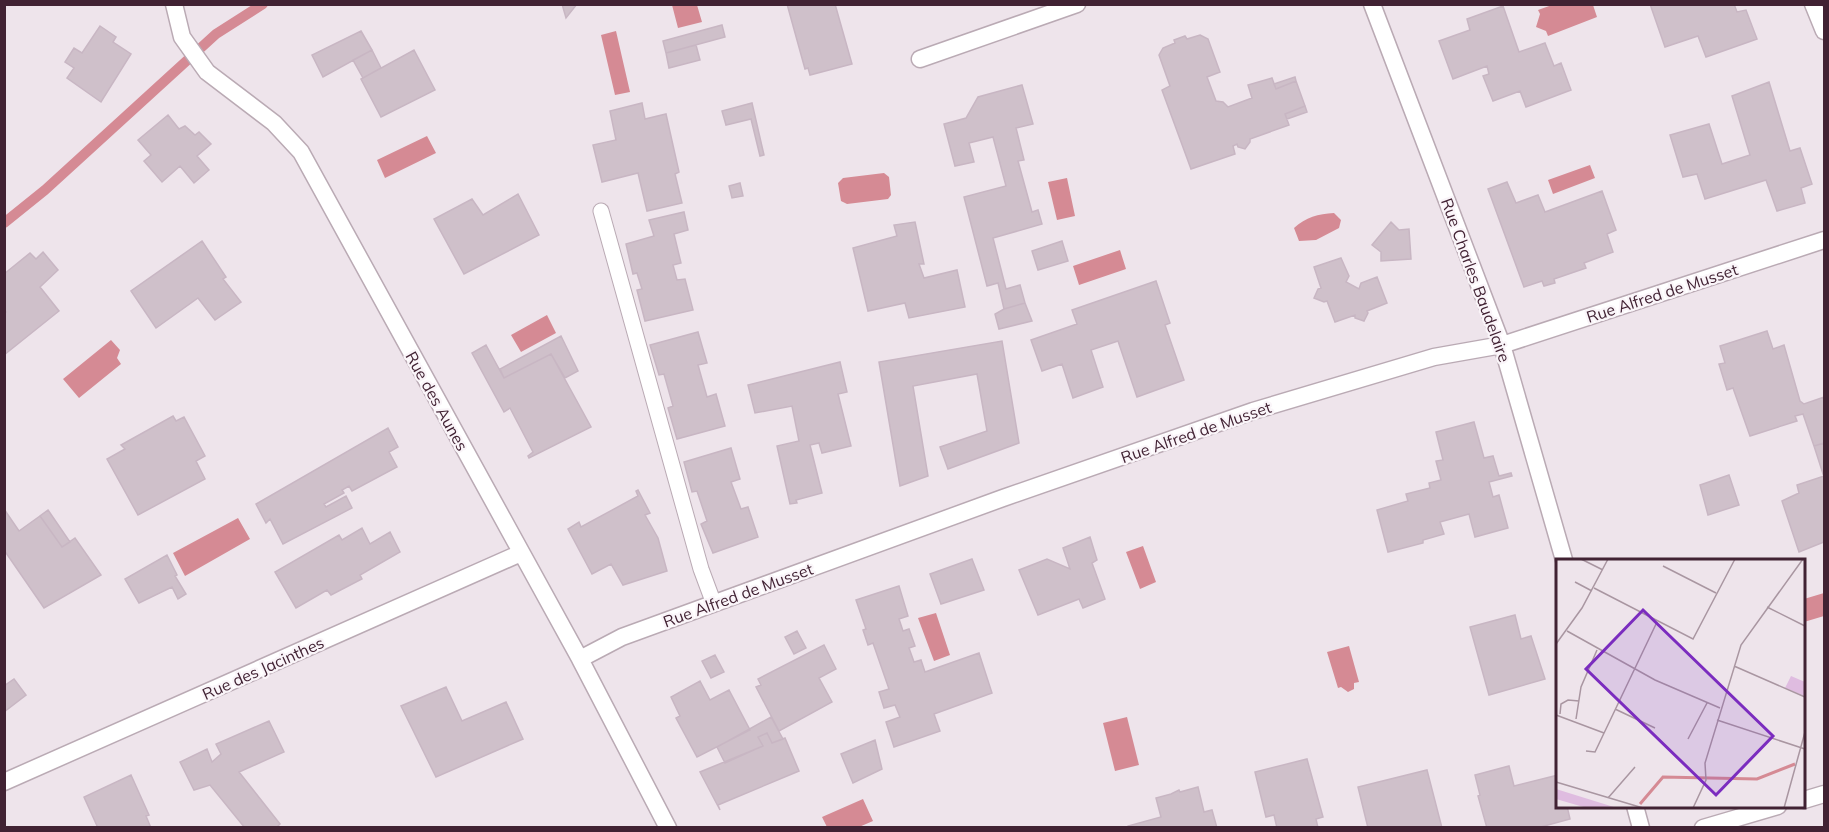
<svg xmlns="http://www.w3.org/2000/svg" width="1829" height="832" viewBox="0 0 1829 832" font-family="Mulish,sans-serif">
<rect width="100%" height="100%" fill="#eee4eb"/>
<path fill="#d58a94" d="M672,5H697L702,22L678,28Z
M1552,5H1593L1597,17L1548,36L1546,31L1536,27L1540,14L1538,10Z
M616,31L630,92L615,95L601,35Z
M427,136L436,153L385,178L377,160Z
M1590,165L1595,178L1553,194L1548,180Z
M884,173L889,177L891,195L888,199L847,204L841,201L838,183L843,178Z
M1067,178L1075,216L1057,220L1048,182Z
M1334,213L1341,220L1339,228L1316,240L1299,241L1294,228C1306,217 1318,214 1334,213Z
M1120,250L1126,269L1079,285L1073,266Z
M547,315L556,333L521,352L511,335Z
M111,340L120,350L117,358L121,364L79,398L63,379Z
M238,518L250,539L185,576L173,553Z
M1143,546L1156,582L1140,589L1126,552Z
M1824,593V616L1804,622V599Z
M936,613L950,655L934,661L918,618Z
M1349,646L1359,682L1354,683V689L1348,692L1341,687L1338,688L1327,652Z
M1127,717L1139,765L1115,771L1103,723Z
M863,799L873,821L859,827H827L822,817Z"/>
<g fill="none" stroke-linecap="round" stroke-linejoin="round">
<path stroke="#d58a94" stroke-width="10" d="M4,223L45,190L216,34L263,4"/>
</g>
<path fill="#cfc0ca" stroke="#c8b6c3" stroke-width="1.5" d="M562,4H577L566,18Z
M787,4H835L852,64L810,75L808,68L805,69Z
M1650,4H1734L1737,12L1746,10L1757,39L1706,57L1698,36L1665,47Z
M1503,6L1519,52L1545,43L1554,66L1561,63L1571,90L1526,107L1520,91L1493,101L1483,76L1489,74L1487,66L1453,79L1439,41L1470,30L1467,19Z
M722,25L725,37L666,53L663,41Z
M100,26L116,37L113,42L131,54L101,102L67,78L74,68L65,62L74,48L82,53Z
M361,31L372,50L323,77L312,55Z
M1200,35L1208,39L1220,72L1207,77L1216,101L1223,102L1228,107L1252,98L1248,85L1272,78L1276,89L1296,81L1305,106L1285,114L1289,125L1250,139V142L1245,149L1238,147L1237,144L1233,146L1235,154L1191,169L1162,90L1170,86L1159,55L1163,48L1175,43L1174,40L1185,36L1187,39Z
M696,45L700,60L669,68L666,53Z
M372,50L381,68L363,78L353,60Z
M414,50L435,90L381,117L361,79Z
M1295,77L1296,81L1276,89L1274,84Z
M1769,82L1790,151L1800,148L1812,184L1801,188L1805,203L1777,211L1766,180L1705,199L1697,174L1683,177L1670,135L1709,124L1722,164L1750,155L1732,96Z
M1022,85L1033,124L1016,128L1024,160L1018,161L1032,212L1038,210L1042,224L993,238L1006,289L1020,285L1025,303L1004,309L998,283L987,286L964,197L1006,186L993,137L969,143L974,162L955,166L944,124L966,118L978,97Z
M642,103L645,119L666,114L679,172L675,174L682,203L647,211L638,173L602,182L593,145L616,140L610,111Z
M752,103L764,155L760,156L751,119L726,125L722,111Z
M1305,106L1307,112L1287,119L1285,114Z
M168,115L179,129L185,126L195,135L199,132L211,144L197,156L209,170L194,183L180,166L162,182L144,161L151,155L138,140Z
M1507,182L1516,203L1538,195L1545,212L1602,191L1616,230L1607,234L1613,252L1584,263L1586,268L1554,279L1555,283L1544,286L1542,281L1524,287L1488,189Z
M740,183L743,196L732,198L729,186Z
M518,194L539,235L464,274L434,219L472,199L483,215Z
M684,212L688,230L674,234L681,263L673,265L677,280L685,279L693,310L645,321L637,290L642,289L637,273L633,274L626,244L654,236L649,220Z
M915,222L924,264H919L924,278L957,270L965,307L909,318L905,303L868,311L853,248L897,236L894,225Z
M1391,222L1399,230L1409,229L1411,259L1381,261V252L1372,245Z
M202,241L226,277L223,279L241,302L215,320L198,298L156,328L131,291Z
M1062,241L1068,261L1038,270L1032,251Z
M43,252L58,270L40,287L59,311L4,355V314L6,312L4,310V274L30,253L36,259Z
M1341,258L1349,276L1346,282L1359,289L1361,283L1377,277L1387,303L1367,311L1368,313L1364,321L1355,318V315L1335,322L1327,301L1324,302L1314,298L1318,289L1321,288L1314,267Z
M1156,281L1170,323L1165,325L1184,380L1137,397L1118,341L1091,350L1103,387L1073,398L1062,364L1042,371L1031,340L1077,324L1072,310Z
M1025,303L1032,321L999,329L995,314L1004,309Z
M1767,331L1773,349L1784,345L1800,401L1804,404L1824,397V443L1814,446L1803,414L1795,416L1797,421L1750,436L1733,388L1727,390L1719,364L1725,363L1720,346Z
M698,332L707,363L698,365L707,397L716,394L725,426L677,439L668,408L673,406L664,374L659,375L650,345Z
M561,336L578,371L565,378L551,354L504,378L500,369Z
M1002,341L1019,443L948,469L940,447L987,431L977,374L913,386L928,476L900,486L879,362Z
M486,345L504,378L551,354L591,427L529,458L528,456L533,452L510,408L504,412L472,353Z
M840,362L847,392L838,394L851,446L822,453L819,443L810,445L822,493L796,500L797,503L790,504L777,446L799,441L792,406L755,413L748,385Z
M173,416L176,421L184,417L205,456L196,461L205,479L138,515L107,459L125,449L121,445Z
M1474,422L1484,458L1493,456L1499,476L1511,473L1512,476L1489,482L1493,497L1499,495L1508,528L1475,537L1469,514L1440,522L1444,534L1423,540V543L1388,552L1377,510L1408,501L1406,494L1430,488L1429,483L1441,480L1436,461L1443,460L1436,432Z
M388,428L398,447L389,452L397,467L352,491L349,486L342,490L344,493L324,504L326,507L346,496L352,508L283,544L270,519L266,523L256,504Z
M1824,443V477L1814,446Z
M731,448L740,479L731,482L741,509L748,507L758,537L713,553L701,524L707,521L697,491L692,492L684,462Z
M1729,475L1739,505L1708,515L1700,485Z
M1824,476V542L1799,552L1782,501L1799,493L1797,485Z
M638,490L650,513L645,515L658,538L667,571L623,585L611,564L592,574L568,529L579,522L581,527L638,496L636,491Z
M4,509L19,531L40,516L62,547L75,538L101,575L44,608L4,550Z
M48,510L70,542L62,547L40,516Z
M362,528L370,544L390,532L400,552L360,575L362,579L331,595L327,590L296,608L275,572L339,535L342,540Z
M1090,537L1097,560L1092,563L1105,599L1083,608L1079,599L1038,615L1019,570L1047,559L1070,569L1063,548Z
M167,555L177,575L175,576L186,594L178,599L172,587L139,603L125,579Z
M972,559L984,590L941,604L930,574Z
M899,586L908,616L899,619L903,631L909,629L915,646L909,648L914,662L921,660L925,672L979,653L992,693L934,714L940,731L894,747L886,722L900,717L895,705L884,708L879,692L889,689L873,643L868,645L863,630L866,629L856,600Z
M1515,615L1521,639L1531,636L1545,679L1489,695L1470,627Z
M797,631L806,648L794,654L785,637Z
M824,645L836,669L819,678L832,702L779,731L756,687L761,685L758,679Z
M715,655L724,672L711,678L702,661Z
M14,679L26,695L4,712V686Z
M700,681L710,700L729,690L750,730L697,757L676,718L680,716L671,697Z
M446,687L462,721L506,702L523,739L436,777L401,706Z
M771,717L783,739L772,743L767,733L758,737L763,746L725,763L717,747Z
M269,721L284,752L239,772L280,824L276,828H245L210,785L194,790L180,762L207,749L212,762L221,754L216,744Z
M767,733L772,743L785,738L799,771L718,805L720,810L700,772L763,746L758,737Z
M875,740L882,769L853,783L841,754Z
M1307,759L1323,817L1316,819L1318,828H1277L1274,815L1266,817L1255,772Z
M1509,766L1514,786L1558,775V806H1567L1570,819L1537,828H1487L1478,796L1480,795L1475,775Z
M1427,770L1442,828H1368L1358,787Z
M131,775L149,815L146,816L151,828H98L84,797Z
M1198,787L1204,812L1212,810L1217,828H1128V826L1161,817L1156,798L1171,794L1179,790L1180,792Z"/>
<g fill="none" stroke-linecap="round" stroke-linejoin="round">
<defs>
<path id="service" d="M601,211L701,569L714,604"/>
<path id="minor" d="M174,4L182,37L207,72L274,123L301,152L580,659L668,828
M1372,4L1502,345L1564,560
M1813,4L1824,31
M920,59L1077,4
M580,659L622,637L1003,498L1253,411L1434,357L1502,345L1824,240
M4,782L521,553
M1804,800L1824,794
M1635,806L1641,828
M1703,828L1778,806"/>
</defs>
<use href="#service" stroke="#baaab4" stroke-width="17"/>
<use href="#minor" stroke="#baaab4" stroke-width="19"/>
<use href="#service" stroke="#fff" stroke-width="15"/>
<use href="#minor" stroke="#fff" stroke-width="16"/>
</g>
<g text-anchor="middle" dominant-baseline="central" stroke-width="4.5" stroke-linejoin="round" paint-order="stroke">
<g font-size="16" fill="#412233" stroke="#faf5f9">
<text transform="translate(1476 280) rotate(70)">Rue Charles Baudelaire</text>
<text transform="translate(1662 293) rotate(-18)">Rue Alfred de Musset</text>
<text transform="translate(437 401) rotate(61)">Rue des Aunes</text>
<text transform="translate(1196 432) rotate(-19)">Rue Alfred de Musset</text>
<text transform="translate(738 595) rotate(-20)">Rue Alfred de Musset</text>
<text transform="translate(263 668) rotate(-24)">Rue des Jacinthes</text>
</g>
</g>
<g transform="translate(1556 559)">
<rect width="249" height="249" fill="#eee4eb"/>
<path d="M235,117L249,123V137L229,129ZM0,230L61,249H31L0,240Z" fill="#dfbce0"/>
<path fill="none" stroke="#d58a94" stroke-width="3" d="M84,245L107,218L201,220L239,205"/>
<path fill="none" stroke="#a996a1" stroke-width="1.5" d="M25,0L47,11M107,7L160,34M19,23L36,32M38,29L137,80L179,0M211,48L249,67M11,72L99,121L164,149M0,85L26,49L52,0M178,107L249,138M59,150L99,169M4,155L5,145L12,141L23,142M0,156L48,174M20,160L25,128L41,91M161,161L249,190M132,180L151,144M30,192L39,193L101,63M0,223L87,249M52,239L79,208M137,249L150,221L149,204L185,86L247,0M228,249L249,173"/>
<path fill="#7b2cbf" fill-opacity="0.15" stroke="#7b2cbf" stroke-width="3" d="M87,51L217,177L160,236L30,110Z"/>
<rect width="249" height="249" fill="none" stroke="#412233" stroke-width="3"/>
</g>
<rect width="1829" height="832" fill="none" stroke="#412233" stroke-width="12"/>
</svg>
